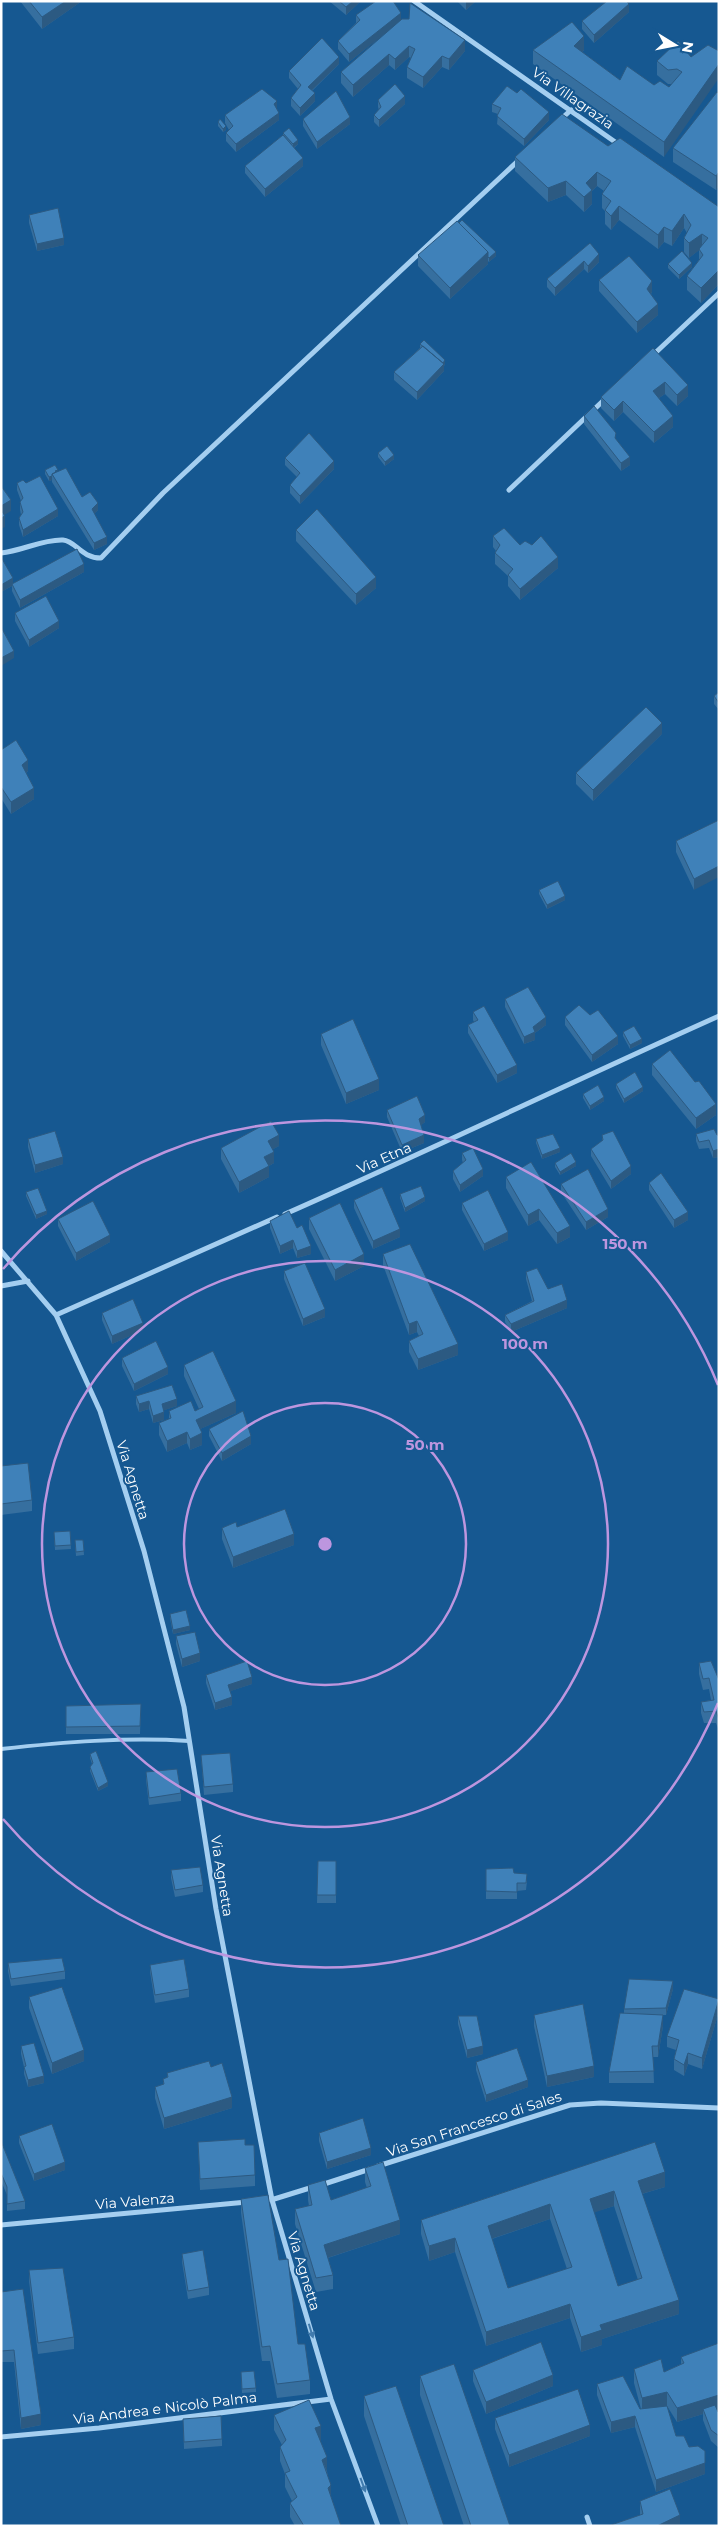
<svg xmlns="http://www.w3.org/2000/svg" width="720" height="2527" viewBox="0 0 720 2527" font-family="Montserrat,sans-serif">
<rect width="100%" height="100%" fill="#165891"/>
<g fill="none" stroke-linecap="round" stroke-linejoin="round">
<path stroke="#a4cef0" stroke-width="4" d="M1,1749C64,1742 126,1737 189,1741"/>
<path stroke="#a4cef0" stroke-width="5" d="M414,1L618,144
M560,120L571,110
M652,356L719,293
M509,490L605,399
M1,553C22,551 43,539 63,540C76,541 81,558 101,558L163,493L520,159
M285,1214C430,1150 574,1081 719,1016
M1,1251L56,1315L100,1411L144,1551L184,1707L216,1909L272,2200L331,2399L378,2526
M1,1286L28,1281
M56,1315L277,1217
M378,2166L570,2105L601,2103L719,2108
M321,2185L370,2169
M271,2200L313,2187
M1,2225L247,2202
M1,2437L99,2428L331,2399
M587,2517L590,2526"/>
</g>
<path fill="#366f9f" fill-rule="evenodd" d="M20,1H82L42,29Z
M329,1H361L346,15Z
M457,1H476L466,10Z
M629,12L594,43L582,29V21Z
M356,15L401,20L465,51L449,70L442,67L423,88L407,78V67L411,58L409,57L395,70L389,65L353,97L341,83V72L389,30L349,62L338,49V41L356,23Z
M533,50H584L582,52L620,80L669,87L672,84H668L657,75V61L691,57L664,157L533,64Z
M339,64L312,91L315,101L300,116L291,106V98L298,89L289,78V71Z
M719,93V186L716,190L673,162V148Z
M378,100L405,104L379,127L374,122V115L379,110L378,107Z
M492,104L549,120L524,146L497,124L498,114L492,112Z
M277,109L279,120L236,152L226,141V133L229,130L225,123V115Z
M303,119L350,124L317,149L303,126Z
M218,122L226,130L223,132L218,126Z
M283,133L298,144L294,148L303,166L265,197L245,173V166L283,135Z
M608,146L719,207V284L701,303L687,290V276L699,260V250L689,258L684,252V238L687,233L684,228L672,246L664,242L658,249L619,220L611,230L605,224V211L602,208V194L604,191L597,186L592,191V204L584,212L566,195L548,202L515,171V157Z
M29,215L64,245L37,251L29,223Z
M590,243L599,262L588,273L584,269L555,296L547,287V279Z
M418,255L496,256L489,262L488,261V264L450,299L418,266Z
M668,264L692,267L679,279L668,268Z
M599,280L652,292L651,294L658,315L637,333L599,291Z
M420,344L445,364L444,366V371L417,400L394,380V372L420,348Z
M653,348L688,396L677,406L665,394L659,398L673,427L654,443L623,412L614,421L601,408V397Z
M584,416L616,440L630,465L621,471L584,424Z
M378,453L394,459L385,466L378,457Z
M285,458L334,469L300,504L290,493V485L297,477L285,465Z
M45,470L58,472L82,497L98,510L94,514L107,544L94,550L52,482V480L49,481L45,474Z
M17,483L58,516L23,537L19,525V518L21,515L20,510V502L21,501L17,490Z
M296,530L376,588L356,605L296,541Z
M493,536L520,545L558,568L520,600L508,586V576L495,564V553L496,551L493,547Z
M84,572L20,608L12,591V586L1,592L13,583Z
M15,613L59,628L29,647L15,621Z
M719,692V710L714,704V696Z
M662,734L593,801L576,784V773Z
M1,750L28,771L26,773L34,799L11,814L1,798Z
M719,820L694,890L676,852V841Z
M539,890L565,900L547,909L539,894Z
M505,999L546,1025L535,1033V1040L524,1044L505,1007Z
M473,1012L517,1073L497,1083L468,1033V1025L474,1022L473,1020Z
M565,1017L618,1044L592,1062L565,1025Z
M623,1032L642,1043L630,1049L623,1036Z
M321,1034L379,1090L346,1104L321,1045Z
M652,1064L716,1115L696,1129L652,1075Z
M616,1084L643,1091L624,1103L616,1088Z
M583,1094L604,1101L590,1110L583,1098Z
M387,1110L425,1122L421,1125L424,1143L402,1152L387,1117Z
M696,1134L719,1135V1157L713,1158L709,1148L699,1149L696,1141Z
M602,1135L631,1174L611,1189L591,1156V1149L602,1141Z
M28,1139L63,1164L35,1173L28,1147Z
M536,1139L560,1152L542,1159L536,1143Z
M279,1146L273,1149L274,1163L269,1166V1177L239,1193L221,1159V1148Z
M462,1153L483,1176L460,1192L453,1179V1171L463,1163L462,1160Z
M555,1163L576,1166L560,1175L555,1167Z
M506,1177L570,1237L557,1244L539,1220L528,1226L506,1188Z
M649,1183L688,1220L674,1228L649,1190Z
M561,1184L608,1217L586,1230L561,1192Z
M26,1192L47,1214L36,1219L26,1196Z
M400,1194L425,1201L405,1212L400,1198Z
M354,1200L400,1237L373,1249L354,1208Z
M462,1203L508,1240L484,1251L462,1210Z
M309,1218L364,1266L335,1281L309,1229Z
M58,1219L110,1242L76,1261L58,1226Z
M270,1221L297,1228L311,1254L297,1258L293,1248L280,1254L270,1228Z
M383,1254L458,1355L418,1370L409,1352V1341L419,1336L417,1332L409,1335L383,1265Z
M284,1271L325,1317L303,1326L284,1279Z
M526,1272L548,1289L567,1308L511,1332L505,1322V1315L532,1301L526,1279Z
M102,1313L143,1330L112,1344L102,1320Z
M122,1358L168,1374L134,1391L122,1366Z
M184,1365L236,1413L200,1429L202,1445L190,1450L187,1443L167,1452L159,1435V1423L169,1419V1411H195L199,1409L184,1376Z
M136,1396L177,1406L164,1410V1420L153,1423L149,1409L139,1412L136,1404Z
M209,1429L251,1444L222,1461L209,1436Z
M1,1466L32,1500V1511L1,1515Z
M222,1528L294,1545L233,1568L222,1539Z
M70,1531L71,1549L55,1550L54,1532Z
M75,1540H83L84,1555L76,1556Z
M170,1614L190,1630L173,1634L170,1618Z
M176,1636L200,1661L182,1667L176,1644Z
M699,1663L719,1680V1731L716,1723H704L701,1713V1702L711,1700L709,1689L703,1690L699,1674Z
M206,1675L252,1684L230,1691L232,1705L215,1710L206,1683Z
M141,1704L140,1734H66V1706Z
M90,1754L108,1786L98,1791L90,1771V1767L92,1764L90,1758Z
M201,1755L233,1784V1792L204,1795Z
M146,1772L181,1793V1801L149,1805L146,1780Z
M318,1861H336V1903H317Z
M486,1869L514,1873L527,1881L526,1890L517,1891V1899H486Z
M171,1870L203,1885V1892L175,1897L171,1878Z
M8,1963L65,1971V1979L11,1986L8,1971Z
M150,1965L189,1989V1997L155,2003L150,1972Z
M673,1989L666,2015H663V2026L658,2057H653L654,2083H609V2072L624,2014V2009Z
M29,1997L84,2061L52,2074L29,2008Z
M719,1999V2011L702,2069L688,2064L684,2076L674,2070V2059L676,2050L667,2047V2036Z
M534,2015L594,2077L547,2087L534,2026Z
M458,2016L483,2054L467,2058L458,2024Z
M21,2046L44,2083L28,2087L24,2074V2067L21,2054Z
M476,2062L528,2087L486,2102L476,2070Z
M211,2067L232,2108L164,2129L155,2098V2087L163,2085V2079L167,2078V2073Z
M319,2133L371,2155L327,2169L319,2141Z
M19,2136L65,2170L34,2181L19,2143Z
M1,2141L25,2201V2209L7,2211V2195L1,2181Z
M198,2142L245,2145L255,2175V2186L200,2190Z
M655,2142L665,2187L642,2194L679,2314L602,2339V2345L581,2352L570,2318L486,2346L455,2252L429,2261L421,2234V2220ZM614,2206L638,2280L618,2286L594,2212ZM550,2219L567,2269L508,2288L492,2239Z
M365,2168L400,2234L328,2258L333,2275V2289L316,2292L295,2224V2209L309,2206L308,2200V2185L331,2200L367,2188L365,2182Z
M241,2199L279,2260L298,2344L310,2380V2394L277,2398L270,2361H262L241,2213Z
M182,2254L209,2287V2295L188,2299L182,2262Z
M29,2270L74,2337V2349L38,2354L29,2281Z
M1,2292L41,2425L21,2429L14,2362H1Z
M681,2357L718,2412L719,2411V2448L711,2441L703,2420V2414L677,2422L667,2406L676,2436L689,2447L705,2474L656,2492L635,2427L611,2433L597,2395V2384L640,2409H641L634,2383V2369L664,2372L681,2364Z
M473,2370L553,2386L486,2414L473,2381Z
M241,2372L256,2388V2392L242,2393Z
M420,2376L510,2526H464L420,2395Z
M364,2396L444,2526H401L364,2416Z
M274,2415L321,2440H320L327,2471L331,2499L341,2526H295L290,2517V2503L292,2501L285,2487V2474L280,2461V2447L282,2445L274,2430Z
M495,2418L590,2436L509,2467L495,2429Z
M183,2419L222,2439V2446L184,2449Z
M640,2501L680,2526L640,2515Z"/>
<path fill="#2c5a82" d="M66,1H82L42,29V17Z
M353,1H361L346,15V7Z
M466,1H476L466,10Z
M629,4V12L594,43V35Z
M401,13V21L349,62V54Z
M584,36V50L574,60V46Z
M465,40V51L449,70V59Z
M409,46V57L395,70V59Z
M389,54V65L353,97V85Z
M442,56V67L423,88V77Z
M339,57V64L308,94V87Z
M719,64V78L664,157V142Z
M315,93V101L300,116V108Z
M405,96V104L379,127V120Z
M277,101V109L274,104Z
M549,112V120L524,146V139Z
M279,113V120L236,152V144Z
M350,117V124L317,149V142Z
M226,126V130L223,132V129Z
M298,140V144L293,148V144Z
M303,158V166L265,197V189Z
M597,172V186L592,191V204L584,212V197L586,183Z
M719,172V186L716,190V176Z
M566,181V195L548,202V188Z
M619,206V220L611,230V216Z
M684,214V228L672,246V231Z
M664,227V242L658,249V235Z
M702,234V248L689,258V243Z
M64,238V245L37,251V244Z
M488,252V264L450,299V288Z
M496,252V256L489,262V258Z
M599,254V262L588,273V266Z
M584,261V269L555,296V288Z
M692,263V267L679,279V275Z
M719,270V284L701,303V288Z
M652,281V292L647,300V289Z
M658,304V315L637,333V322Z
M445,360V364L444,366V371L417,400V392Z
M665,382V394L653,402V391Z
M688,385V396L677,406V395Z
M623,401V412L614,421V410Z
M673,416V427L654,443V432Z
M394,455V459L385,466V462Z
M630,457V465L621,471V463Z
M334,461V469L300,504V496Z
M52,476V480L49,481V477Z
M11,500V511L1,517V506Z
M98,503V510L92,517V509Z
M58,509V516L23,537V530Z
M5,516V527L1,529V518Z
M107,537V544L94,550V543Z
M558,557V568L520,600V589Z
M84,564V572L20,608V600Z
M376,577V588L356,605V594Z
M13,578V586L12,584V586L1,592V585Z
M59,621V628L29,647V640Z
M14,651V658L1,666V658Z
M662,723V734L593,801V790Z
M28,760V771L22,776V765Z
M34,788V799L11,814V802Z
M719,866V877L694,890V879Z
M565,896V900L547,909V905Z
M546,1017V1025L535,1033V1040L524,1044V1037L533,1027Z
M618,1036V1044L592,1062V1055Z
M642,1039V1043L630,1049V1045Z
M517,1065V1073L497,1083V1075Z
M379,1079V1090L346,1104V1093Z
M643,1087V1091L624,1103V1099Z
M604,1097V1101L590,1110V1106Z
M716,1104V1115L696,1129V1118Z
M425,1115V1122L419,1127V1119Z
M279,1135V1146L268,1152V1141Z
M424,1135V1143L402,1152V1145Z
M560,1148V1152L542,1159V1155Z
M719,1149V1157L713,1158V1151Z
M274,1152V1163L269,1166V1177L239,1193V1182L264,1157Z
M63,1157V1164L35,1173V1165Z
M576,1162V1166L560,1175V1172Z
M631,1166V1174L611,1189V1181Z
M483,1169V1176L460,1192V1185Z
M425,1197V1201L405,1212V1208Z
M539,1209V1220L528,1226V1215Z
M608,1209V1217L586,1230V1222Z
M47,1211V1214L36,1219V1215Z
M688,1212V1220L674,1228V1220Z
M570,1226V1237L557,1244V1233Z
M400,1229V1237L373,1249V1241Z
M508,1232V1240L484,1251V1244Z
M110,1235V1242L76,1261V1253Z
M293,1240V1248L280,1254V1246Z
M311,1246V1254L297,1258V1251Z
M364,1254V1266L335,1281V1270Z
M567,1300V1308L511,1332V1324Z
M325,1309V1317L303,1326V1319Z
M417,1321V1332L409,1335V1324Z
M143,1323V1330L112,1344V1336Z
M458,1344V1355L418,1370V1359Z
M168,1367V1374L134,1391V1384Z
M177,1399V1406L162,1411V1404Z
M149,1401V1409L139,1412V1404Z
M236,1401V1413L196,1431V1420Z
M164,1412V1420L153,1423V1416Z
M187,1432V1443L167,1452V1441Z
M202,1433V1445L190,1450V1439Z
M251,1436V1444L222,1461V1453Z
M294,1534V1545L233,1568V1557Z
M190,1626V1630L173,1634V1630Z
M200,1653V1661L182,1667V1659Z
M252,1677V1684L228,1692V1685Z
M232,1697V1705L215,1710V1703Z
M108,1782V1786L98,1791V1788Z
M673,1981V1989L666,2015V2008Z
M719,1999V2011L702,2069V2058Z
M663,2015V2026L658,2057V2046Z
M483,2046V2054L467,2058V2050Z
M84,2050V2061L52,2074V2063Z
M688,2053V2064L684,2076V2065Z
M594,2066V2077L547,2087V2076Z
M44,2076V2083L28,2087V2080Z
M528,2080V2087L486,2102V2095Z
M232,2097V2108L164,2129V2118Z
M371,2148V2155L327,2169V2162Z
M65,2162V2170L34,2181V2174Z
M665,2172V2187L638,2195V2181Z
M614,2191V2206L590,2214V2199Z
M550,2204V2219L488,2240V2226Z
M400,2220V2234L324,2259V2245Z
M455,2238V2252L429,2261V2246Z
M679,2300V2314L602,2339V2345L581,2352V2337L600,2325Z
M570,2304V2318L486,2346V2332Z
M553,2375V2386L486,2414V2402Z
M667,2392V2406L642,2412V2398Z
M719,2395V2410L705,2414L703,2409V2414L677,2422V2408Z
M41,2414V2425L21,2429V2418Z
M635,2416V2427L611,2433V2422Z
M590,2425V2436L509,2467V2455Z
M321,2426V2440L315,2443V2428Z
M327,2457V2471L322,2460Z
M705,2463V2474L656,2492V2480Z
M331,2485V2499L328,2488Z
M680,2515V2526H657Z"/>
<path fill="#3f81b9" stroke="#2c5a82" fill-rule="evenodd" d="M29,1H66L42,17Z
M339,1H353L346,7Z
M376,1H393L401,13L349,54L338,41L360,20L356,15Z
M607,1H626L629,4L594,35L582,21Z
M410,3L465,40L449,59L442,56L423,77L407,67L415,49L409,46L395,59L389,54L353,85L341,72L402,19H409Z
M572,22L584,36L574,46L620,80L627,66L654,85L660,81L669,87L682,72L677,69L668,70L657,61L678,41L691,57L708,45L719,51V64L664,142L533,50Z
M322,38L339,57L308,87L315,93L300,108L291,98L301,85L289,71Z
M395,84L405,96L379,120L374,115L381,107L378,100Z
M507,86L517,93L521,89L549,112L524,139L497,116L501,108L492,104Z
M262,89L277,101L274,104L279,113L236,144L226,133L233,126L225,115Z
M336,91L350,117L317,142L303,119Z
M717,92L719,93V172L716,176L673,148Z
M562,114L608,146L620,138L719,207V270L701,288L687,276L703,255L699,249L708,238L702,234L689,243L684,238L691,225L684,214L672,231L664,227L658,235L619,206L611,216L605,210L611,201L602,194L611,181L597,172L586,183L592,190L584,197L566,181L548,188L515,157Z
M220,119L226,126L223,129L218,122Z
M289,128L298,140L293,144L283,133Z
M283,135L303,158L265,189L245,166Z
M58,208L64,238L37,244L29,215Z
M462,220L496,252L489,258L488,257V252L459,223Z
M457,221L488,252L450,288L418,255Z
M590,243L599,254L588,266L584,261L555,288L547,279Z
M682,251L692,263L679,275L668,264Z
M629,256L652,281L647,289L658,304L637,322L599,280Z
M424,340L445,360L443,363L420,344Z
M423,346L444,364L417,392L394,372Z
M653,348L688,385L677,395L665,382L653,391L673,416L654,432L623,401L614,410L601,397Z
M594,406L616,433L615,438L630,457L621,463L584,416Z
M309,433L334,461L300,496L290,485L300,473L285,458Z
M387,446L394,455L385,462L378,453Z
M55,465L58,470L55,471L56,472L52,474V476L49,477L45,470Z
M66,468L82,497L90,492L98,503L92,509L107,537L94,543L52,474Z
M40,476L58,509L23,530L19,518L23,512L20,502L23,498L17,483L23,480L26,483Z
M1,486L11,500L1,506Z
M317,509L376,577L356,594L296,530Z
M1,510L5,516L1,518Z
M504,528L520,545L525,541L532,545L541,536L558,557L520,589L508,575L513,569L495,553L500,545L493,536Z
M77,549L84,564L20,600L12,584Z
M1,557L13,578L1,585Z
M46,596L59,621L29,640L15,613Z
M1,627L14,651L1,658Z
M719,692V703L714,696Z
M646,707L662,723L593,790L576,773Z
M16,740L28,760L22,765L34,788L11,802L1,787V750Z
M719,820V866L694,879L676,841Z
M558,881L565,896L547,905L539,890Z
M528,987L546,1017L533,1027L535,1032L524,1037L505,999Z
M579,1005L590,1015L598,1010L618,1036L592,1055L565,1017Z
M484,1006L517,1065L497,1075L468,1025L478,1020L473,1012Z
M353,1019L379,1079L346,1093L321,1034Z
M634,1026L642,1039L630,1045L623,1032Z
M670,1050L695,1082L699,1081L716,1104L696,1118L652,1064Z
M635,1072L643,1087L624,1099L616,1084Z
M598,1085L604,1097L590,1106L583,1094Z
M417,1096L425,1115L419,1119L424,1135L402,1145L387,1110Z
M271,1121L279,1135L268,1141L274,1152L264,1157L269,1166L239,1182L221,1148Z
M714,1129L717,1135H719V1149L713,1151L709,1140L699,1142L696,1134Z
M55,1131L63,1157L35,1165L28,1139Z
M613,1131L631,1166L611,1181L591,1149L603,1140L602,1135Z
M553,1134L560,1148L542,1155L536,1139Z
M473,1148L483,1169L460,1185L453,1171L466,1160L462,1153Z
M571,1153L576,1162L560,1172L555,1163Z
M531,1162L570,1226L557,1233L539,1209L528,1215L506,1177Z
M588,1169L608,1209L586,1222L561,1184Z
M661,1173L688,1212L674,1220L649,1183Z
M421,1186L425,1197L405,1208L400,1194Z
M382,1187L400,1229L373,1241L354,1200Z
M38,1188L47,1211L36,1215L26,1192Z
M488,1190L508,1232L484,1244L462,1203Z
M93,1201L110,1235L76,1253L58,1219Z
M340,1203L364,1254L335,1270L309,1218Z
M289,1211L297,1228L302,1225L311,1246L297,1251L293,1240L280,1246L270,1221Z
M410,1244L458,1344L418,1359L409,1341L423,1334L417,1321L409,1324L383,1254Z
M305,1263L325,1309L303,1319L284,1271Z
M537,1268L548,1289L562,1284L567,1300L511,1324L505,1315L534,1301L526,1272Z
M133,1299L143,1323L112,1336L102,1313Z
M156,1341L168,1367L134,1384L122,1358Z
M213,1351L236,1401L196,1420L202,1433L190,1439L187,1432L167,1441L159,1423L171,1418L169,1411L191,1401L195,1411L203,1407L184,1365Z
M172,1385L177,1399L162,1404L164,1412L153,1416L149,1401L139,1404L136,1396Z
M243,1411L251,1436L222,1453L209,1429Z
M28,1463L32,1500L1,1504V1466Z
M285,1509L294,1534L233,1557L222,1528L236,1522L237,1527Z
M70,1531L71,1545L55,1546L54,1532Z
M75,1540H83L84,1551L76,1552Z
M186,1610L190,1626L173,1630L170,1614Z
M195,1632L200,1653L182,1659L176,1636Z
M247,1661L252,1677L228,1685L232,1697L215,1703L206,1675Z
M711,1661L719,1680V1720L716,1711L704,1712L701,1702L714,1700L709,1678L703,1679L699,1663Z
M141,1704L140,1726L66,1727V1706Z
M96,1751L108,1782L98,1788L90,1767L93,1763L90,1754Z
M230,1753L233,1784L204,1787L201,1755Z
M177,1769L181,1793L149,1798L146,1772Z
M318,1861H336V1895H317Z
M200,1867L203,1885L175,1890L171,1870Z
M513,1868L514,1873L527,1874L526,1883H517V1892L486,1891V1869Z
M62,1958L65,1971L11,1979L8,1963Z
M184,1959L189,1989L155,1995L150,1965Z
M629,1979L673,1981L666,2008L624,2009Z
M62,1987L84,2050L52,2063L29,1997Z
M684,1989L719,1999L702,2058L688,2053L684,2065L674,2059L679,2040L667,2036Z
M583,2004L594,2066L547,2076L534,2015Z
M620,2013L663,2015L658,2046H652L654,2071L609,2072Z
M458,2016H477L483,2046L467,2050Z
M34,2043L44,2076L28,2080L24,2067L26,2066L21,2046Z
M517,2048L528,2080L486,2095L476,2062Z
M209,2061L211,2067L222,2063L232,2097L164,2118L155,2087L164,2084L163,2079L168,2077L167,2073Z
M363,2118L371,2148L327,2162L319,2133Z
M52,2124L65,2162L34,2174L19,2136Z
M245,2139V2145H254L255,2175L200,2179L198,2142Z
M1,2141L25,2201L7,2204V2187L1,2173Z
M655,2142L665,2172L638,2181L679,2300L600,2325L602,2330L581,2337L570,2304L486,2332L455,2238L429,2246L421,2220ZM614,2191L642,2278L618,2286L590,2199ZM550,2204L572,2267L508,2288L488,2226Z
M383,2162L400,2220L324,2245L333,2275L316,2278L295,2209L312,2205L308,2185L325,2180L331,2200L371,2186L365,2168Z
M268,2195L279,2260L288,2259L298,2344H305L310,2380L277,2384L270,2346L262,2347L241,2199Z
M203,2250L209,2287L188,2291L182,2254Z
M63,2268L74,2337L38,2343L29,2270Z
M23,2289L41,2414L21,2418L14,2350L1,2351V2292Z
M541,2342L553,2375L486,2402L473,2370Z
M719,2343V2395L677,2408L667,2392L642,2398L634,2369L661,2359L664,2372L684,2363L681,2357Z
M454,2364L510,2526H471L420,2376Z
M254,2371L256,2388L242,2389L241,2372Z
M623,2376L640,2409L667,2406L676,2436H684L689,2447L698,2446L705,2451V2463L656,2480L635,2416L611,2422L597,2384Z
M396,2386L444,2526H408L364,2396Z
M578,2389L590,2425L509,2455L495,2418Z
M309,2400L321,2426L315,2428L327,2457L322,2460L331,2485L328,2488L341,2526H304L290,2503L297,2497L285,2473L290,2471L280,2447L286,2440L274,2415Z
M715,2405L718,2412L719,2411V2436L711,2430L703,2409Z
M221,2416L222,2439L184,2442L183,2419Z
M670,2489L680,2515L657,2526H611V2525L643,2514L640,2501Z"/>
<defs><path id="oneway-solid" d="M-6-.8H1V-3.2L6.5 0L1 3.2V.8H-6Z" transform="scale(1.25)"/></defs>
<g fill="#417bae">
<use href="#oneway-solid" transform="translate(311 2331) rotate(73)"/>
<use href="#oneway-solid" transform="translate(363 2485) rotate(70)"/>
</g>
<g fill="none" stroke="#bd96df" stroke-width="2.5">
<circle cx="325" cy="1544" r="141"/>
<circle cx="325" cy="1544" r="283"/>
<path d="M718 1703A424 424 0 0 1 3 1819M3 1269A424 424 0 0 1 718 1385"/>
</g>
<g text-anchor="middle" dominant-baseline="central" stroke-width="4" stroke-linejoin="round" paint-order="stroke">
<g font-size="14" fill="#fff" stroke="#165891">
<text transform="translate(573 98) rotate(35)">Via Villagrazia</text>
<text transform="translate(384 1158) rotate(-24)">Via Etna</text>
<text transform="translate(133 1480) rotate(73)">Via Agnetta</text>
<text transform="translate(222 1876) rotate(81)">Via Agnetta</text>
<text transform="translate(474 2124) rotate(-18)">Via San Francesco di Sales</text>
<text transform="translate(135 2201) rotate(-5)">Via Valenza</text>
<text transform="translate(304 2271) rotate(73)">Via Agnetta</text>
<text transform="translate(165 2408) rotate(-7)">Via Andrea e Nicolò Palma</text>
</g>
</g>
<circle cx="325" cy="1544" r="8" fill="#bd96df" stroke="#165891" stroke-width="2.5"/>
<g font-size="15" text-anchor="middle" font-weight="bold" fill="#bd96df" stroke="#165891" stroke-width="4" stroke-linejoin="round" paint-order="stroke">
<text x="625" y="1249">150 m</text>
<text x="525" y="1349">100 m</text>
<text x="425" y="1450">50 m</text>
</g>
<rect width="720" height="2527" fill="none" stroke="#ffffff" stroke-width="5"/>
<g transform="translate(675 45) rotate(100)" stroke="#165891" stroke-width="4" paint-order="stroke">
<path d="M0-4L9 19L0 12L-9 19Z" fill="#ffffff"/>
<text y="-8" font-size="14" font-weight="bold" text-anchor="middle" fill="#ffffff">N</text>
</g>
</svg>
